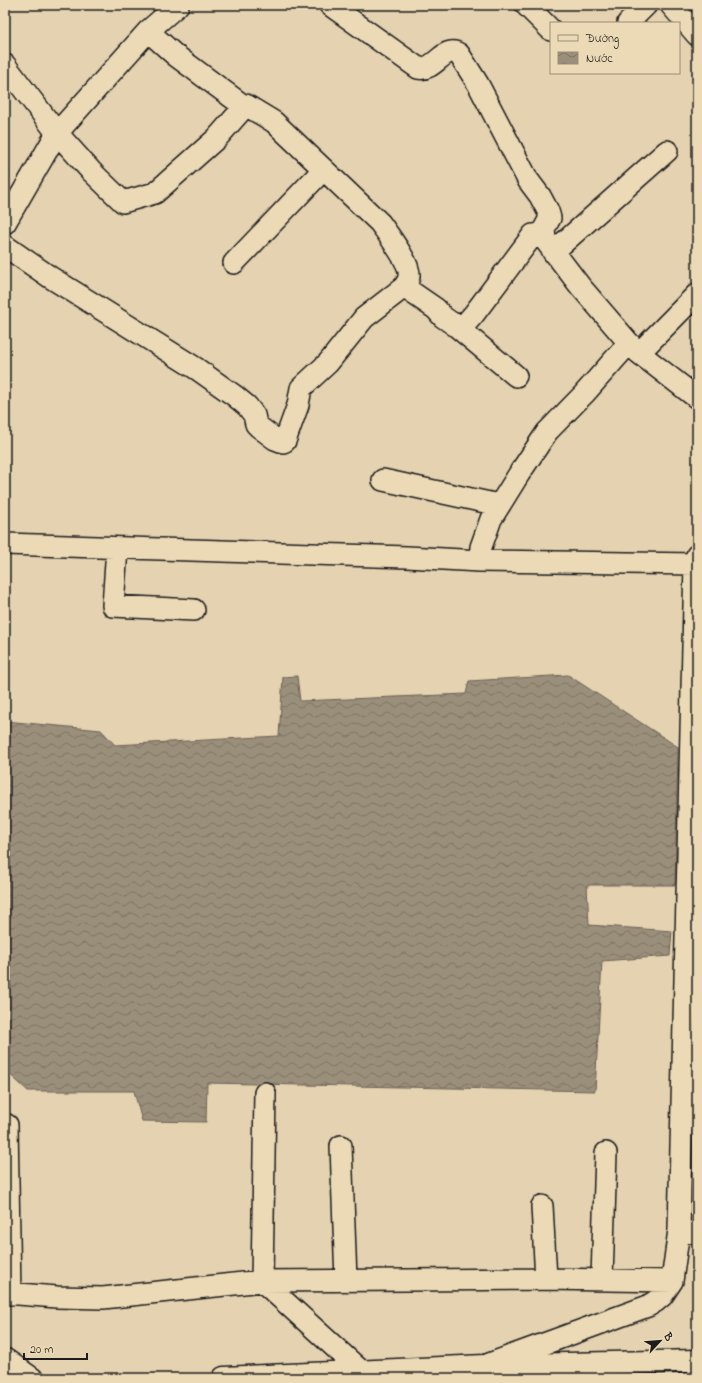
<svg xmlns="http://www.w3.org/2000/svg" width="702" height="1383" viewBox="0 0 702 1383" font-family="'Indie Flower',sans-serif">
<defs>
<pattern id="water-waves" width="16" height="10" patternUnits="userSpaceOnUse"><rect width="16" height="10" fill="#9a8f7a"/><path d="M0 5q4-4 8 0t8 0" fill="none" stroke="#7d7463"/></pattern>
</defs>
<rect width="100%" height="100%" fill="#e4d2b1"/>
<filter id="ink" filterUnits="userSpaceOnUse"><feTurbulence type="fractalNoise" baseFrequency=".025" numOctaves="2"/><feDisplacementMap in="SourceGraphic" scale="8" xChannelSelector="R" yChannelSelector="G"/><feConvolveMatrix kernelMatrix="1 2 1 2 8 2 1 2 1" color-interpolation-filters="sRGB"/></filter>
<g filter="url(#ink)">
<path fill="url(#water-waves)" stroke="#686154" d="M568,675L678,747L675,885H587L589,925L672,931L670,956L602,961L595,1091L207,1083L206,1122L142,1121L134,1091H28L5,1070V721L101,730L115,745L279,736L283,677L297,676L300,701L466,694L469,681Z"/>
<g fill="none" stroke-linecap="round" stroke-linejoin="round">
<defs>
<path id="minor" d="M330,5L418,68C435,72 444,44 459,54L478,84L528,180L540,196L548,211L550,218L544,229L545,240
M526,5L551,30
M671,5L697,35
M628,23L646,5
M148,31L175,55L241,104L246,105
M5,65L57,133L91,171L123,202L155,193L217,138L246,105L274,122L380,223C387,233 411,264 409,276C409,280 406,284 404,287L436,309L443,317L456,326L467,322L474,314L533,235H538L545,240L580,286L629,343L639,353L697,398
M5,223L57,133L148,31L178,5
M5,246L50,277L197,369L235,396L247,406L254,415L256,424L259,427L275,439L283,442L285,441L298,405L301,388L328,363L364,318L404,287
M553,252L667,151
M234,263L323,170
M456,326L516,376
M639,353L697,294
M383,480L499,505
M5,544L407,557L480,561L697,564
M117,548L113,606L194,610
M480,561L481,547L491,519L519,474L547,432L584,394L629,343
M265,1093L262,1281L362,1372
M7,1125L10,1294
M341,1146L346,1280
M542,1206L546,1279
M679,1230L697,1233
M602,1279L606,1153
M5,1293L57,1297L103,1298L262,1281L546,1279L672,1281
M5,1359L32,1378
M489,1364L648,1306L656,1301L662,1296L672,1281L679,1230L695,564L697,555"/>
<path id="major" d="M224,1378L485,1366L697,1361"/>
</defs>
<use href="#minor" stroke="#1c1c1c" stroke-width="24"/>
<use href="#major" stroke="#1c1c1c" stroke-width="25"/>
<use href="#minor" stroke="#ecdab7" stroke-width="21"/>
<use href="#major" stroke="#ecdab7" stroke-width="22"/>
</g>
</g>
<rect width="702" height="1383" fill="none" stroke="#ecdab7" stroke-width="20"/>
<rect x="10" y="10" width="682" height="1363" fill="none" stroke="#1c1c1c" stroke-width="1.5" filter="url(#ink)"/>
<rect x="550" y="22" width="130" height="52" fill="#ecdab7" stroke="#998e79"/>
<rect x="558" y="35" width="20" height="6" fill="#ecdab7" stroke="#998e79"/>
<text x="586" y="42" font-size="12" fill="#1c1c1c">Đường</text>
<rect x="558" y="52" width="20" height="12" fill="url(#water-waves)" stroke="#998e79"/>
<text x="586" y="62" font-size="12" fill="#1c1c1c">Nước</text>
<g transform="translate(660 1341) rotate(64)" stroke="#ecdab7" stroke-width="3" paint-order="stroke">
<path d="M0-3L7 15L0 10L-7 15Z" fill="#1c1c1c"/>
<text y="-6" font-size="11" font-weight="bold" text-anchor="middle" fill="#1c1c1c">B</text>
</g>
<path d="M24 1353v6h63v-6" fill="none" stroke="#1c1c1c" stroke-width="2"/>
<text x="30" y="1353" font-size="12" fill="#1c1c1c" stroke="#ecdab7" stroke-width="3" paint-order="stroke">20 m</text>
</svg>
